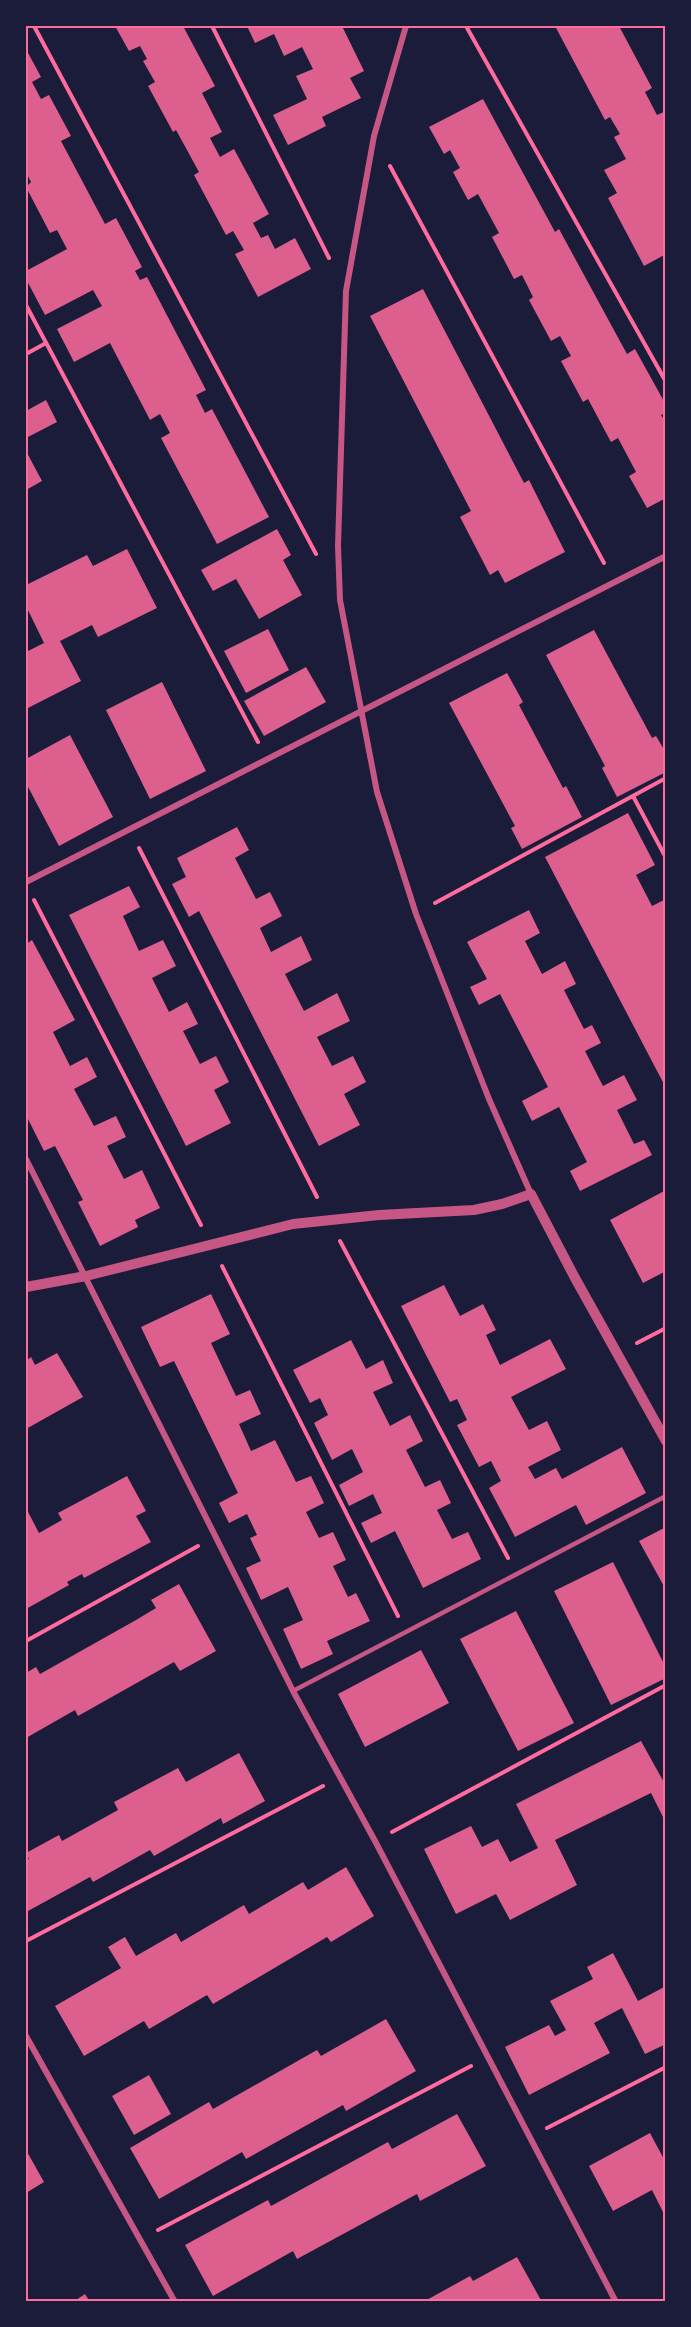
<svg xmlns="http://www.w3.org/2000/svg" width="691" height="2327" viewBox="0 0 691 2327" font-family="'PT Sans',sans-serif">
<rect width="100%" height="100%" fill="#1b1b3a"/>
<path fill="#dd5f8e" d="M115,26H183L215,86L202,93L222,132L210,138L220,157L234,149L269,214L253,223L261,238L268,235L275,249L295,238L311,269L258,297L235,254L244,250L233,231L226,235L194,175L199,172L176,130L173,132L148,86L155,82L143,61L147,59L140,46L129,51Z
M247,26H342L364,71L350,78L361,98L322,117L326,126L288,145L273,115L307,99L296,76L313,69L302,47L284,56L274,34L255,43Z
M555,26H619L652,88L645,92L657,115L666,111V254L644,266L608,198L617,193L604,170L626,159L614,137L620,134L610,117L605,120Z
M26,49L41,77L32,82L41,99L49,95L71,136L61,141L105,224L116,218L142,267L135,271L140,280L147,277L206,390L196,395L205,413L212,409L269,517L217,544L161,438L170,433L160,414L150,420L110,343L74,362L57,329L102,306L93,290L45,315L26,279V271L67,249L57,230L50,233L26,187L31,182L26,172Z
M483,99L555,232L559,229L627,354L635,349L666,405V413L661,415L666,423V498L647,508L629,476L636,472L618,438L611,442L588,399L583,402L561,361L571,356L560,336L551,341L529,300L533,297L522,275L514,279L492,237L499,233L478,194L468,200L453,172L460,168L450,150L444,154L429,127Z
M423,289L524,483L529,480L565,552L505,583L498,570L490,575L460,517L471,511L370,316Z
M46,400L57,422L26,438V411Z
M26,451L42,481L26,490Z
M277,529L291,555L283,560L302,595L259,619L236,579L213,591L201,570Z
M127,549L157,608L98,637L92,625L60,641L81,681L26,709V652L44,643L26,606V585L87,555L93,566Z
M268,629L289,670L246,693L224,651Z
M594,630L652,738L656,736L666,753V772L617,797L602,768L605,766L546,655Z
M306,667L326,702L264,736L244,701Z
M507,673L523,702L519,705L563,788L566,786L582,817L522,849L511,828L515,826L449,703Z
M162,682L206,771L150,799L106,710Z
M70,735L113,817L59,846L26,783V759Z
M628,813L655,865L636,875L652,906L666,899V1088L545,857Z
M237,827L249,850L235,858L256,899L270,892L282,916L260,928L271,952L301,936L312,960L285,974L304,1011L337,993L350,1021L317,1037L332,1066L353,1056L366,1082L344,1094L360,1125L319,1146L199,911L189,917L172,884L186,877L177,858Z
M129,886L140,907L123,916L139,951L163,940L176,966L152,978L169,1012L187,1002L198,1024L183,1031L200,1064L216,1056L229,1082L214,1090L231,1123L186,1146L69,915Z
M529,910L540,933L525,941L542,974L565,961L576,984L564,990L584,1029L592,1025L601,1043L585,1051L603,1086L624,1075L637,1100L617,1110L634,1144L644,1140L652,1155L580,1191L570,1171L587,1162L559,1107L532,1121L522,1101L548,1087L500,994L479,1005L470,987L487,979L467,942Z
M32,940L75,1020L53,1032L70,1066L87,1057L97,1077L74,1089L94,1126L116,1116L126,1137L107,1146L124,1179L142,1170L160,1208L135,1220L138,1227L100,1246L78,1202L83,1200L55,1146L44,1151L26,1115V944Z
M666,1190V1271L643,1283L610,1220Z
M444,1285L460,1316L483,1304L496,1330L486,1335L500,1365L550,1339L566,1369L511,1397L529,1430L547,1421L561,1450L528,1467L535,1479L556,1468L562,1479L622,1447L646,1493L586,1525L576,1505L515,1537L489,1488L501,1481L491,1461L479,1467L457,1425L467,1420L457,1399L450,1402L401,1306Z
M211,1294L230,1334L211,1343L236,1396L250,1390L261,1414L239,1424L251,1451L275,1440L296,1482L311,1476L324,1503L306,1512L319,1538L333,1532L346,1560L333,1566L348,1597L356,1593L370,1621L327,1641L333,1654L301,1669L283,1629L303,1620L288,1587L261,1600L246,1568L261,1561L250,1538L257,1535L247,1514L229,1523L219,1503L238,1493L174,1361L160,1367L141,1327Z
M351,1340L366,1369L383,1360L393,1383L373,1392L390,1426L410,1415L423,1441L406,1450L425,1487L440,1480L451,1503L437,1510L452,1539L468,1532L481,1559L423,1588L395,1531L371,1543L361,1523L382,1513L373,1494L349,1506L339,1485L363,1472L352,1449L332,1460L314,1423L328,1415L320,1398L310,1403L293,1370Z
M57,1353L83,1397L26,1429V1361L31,1357L35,1365Z
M127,1476L146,1511L136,1516L151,1542L84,1578L82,1574L67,1582L69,1585L26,1609V1508L39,1533L62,1520L58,1513Z
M666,1527V1590L639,1541Z
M613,1562L666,1668V1678L611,1705L554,1591Z
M179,1584L216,1651L180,1671L174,1662L78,1716L75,1710L26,1738V1673L36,1667L40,1674L136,1620L156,1608L151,1600Z
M516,1611L574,1723L518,1751L460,1639Z
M421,1650L449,1703L365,1747L338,1694Z
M641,1741L666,1786V1823L651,1793L555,1840L577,1885L510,1920L496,1894L456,1914L424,1849L471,1826L482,1847L498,1839L510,1862L538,1848L516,1804Z
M239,1753L265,1801L223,1824L221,1818L154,1856L150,1850L93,1882L90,1877L28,1911L26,1906V1861L29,1859L26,1853L59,1835L62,1841L118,1810L114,1802L178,1768L186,1782Z
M346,1867L374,1916L331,1942L327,1937L213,2004L207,1995L149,2029L144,2021L84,2056L55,2006L121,1968L108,1947L125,1937L136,1956L176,1933L181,1942L244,1905L249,1914L303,1882L308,1890Z
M613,1953L638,2001L666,1986V2044L645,2054L622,2008L594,2023L610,2053L529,2095L505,2047L549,2025L555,2036L566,2030L550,2001L593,1979L587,1967Z
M386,2019L416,2071L346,2111L343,2105L246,2159L242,2152L159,2199L130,2148L209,2102L213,2109L317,2050L321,2056Z
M149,2075L171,2114L134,2135L112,2096Z
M457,2114L486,2166L420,2201L417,2194L297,2259L293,2251L213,2296L185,2245L268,2200L271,2206L388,2142L392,2149Z
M650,2133L666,2163V2210L663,2212L652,2190L613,2211L589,2166Z
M26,2150L44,2182L26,2193Z
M517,2257L542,2302H423L470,2276L473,2281Z
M85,2294L90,2302H73Z"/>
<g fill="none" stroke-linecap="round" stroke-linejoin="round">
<path stroke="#ff6b9d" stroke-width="4" d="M34,26L316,554
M212,26L329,258
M466,26L666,382
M390,166L604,563
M26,305L258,742
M26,354L46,343
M633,796L666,858
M139,848L317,1197
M34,900L201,1225
M435,903L666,778
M340,1241L508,1558
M222,1266L398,1616
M637,1343L666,1328
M26,1641L198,1546
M392,1832L666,1685
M26,1941L323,1786
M547,2128L666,2067
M158,2230L471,2066"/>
<path stroke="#c65784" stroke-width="4.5" d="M293,1691L666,1496"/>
<path stroke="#c65784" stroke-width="6" d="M406,26L374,136L346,291L338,546L340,600L377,792L416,914L489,1099L531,1194
M26,882L664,557L666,561
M26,1159L293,1691L375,1841L616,2302
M26,2036L175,2302"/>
<path stroke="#c65784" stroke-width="10" d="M26,1287L86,1276L293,1224L379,1215L474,1210L502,1204L531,1194L575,1278L666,1441"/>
</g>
<rect width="691" height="2327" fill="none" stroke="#1b1b3a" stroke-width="54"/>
<rect x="27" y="27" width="637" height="2273" fill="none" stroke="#ff6b9d" stroke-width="2"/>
</svg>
